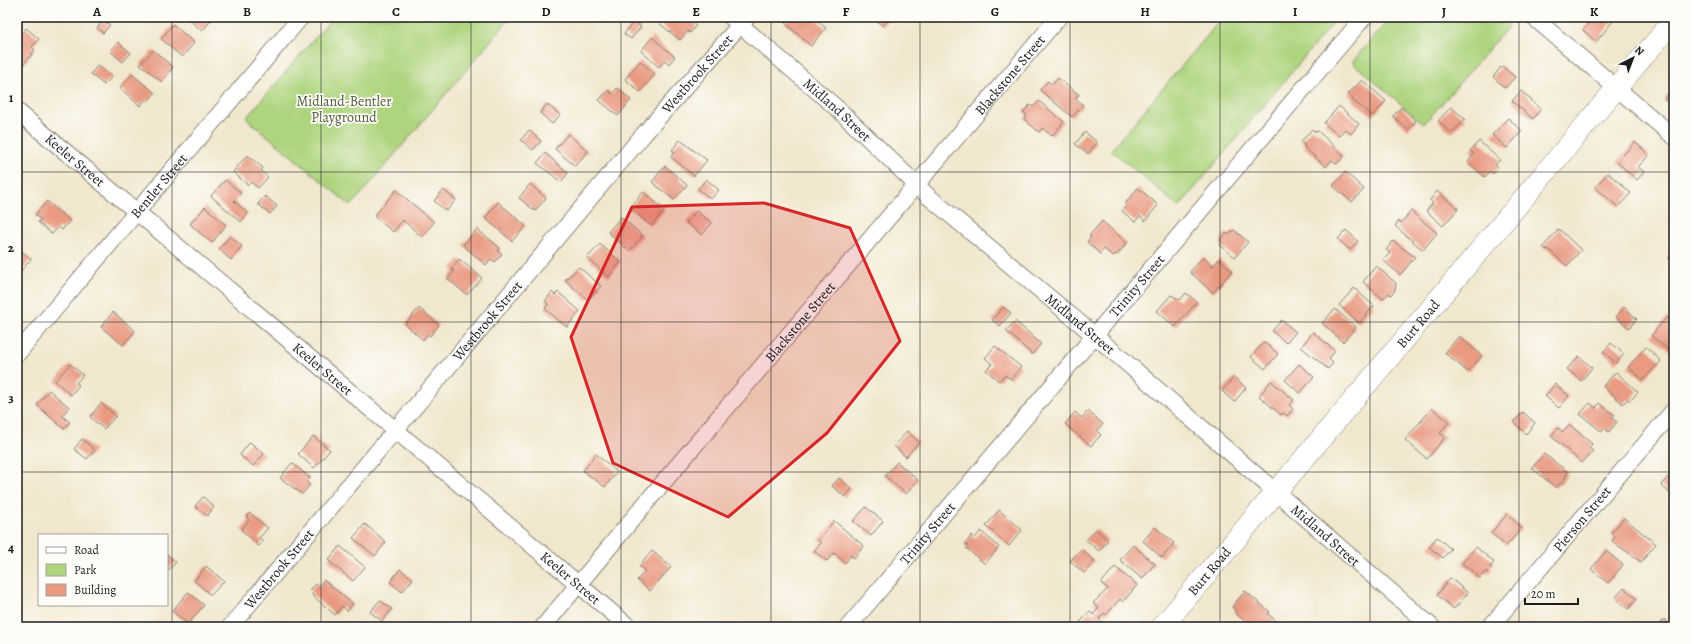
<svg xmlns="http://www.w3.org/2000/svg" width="1691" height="644" viewBox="0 0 1691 644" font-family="Alegreya,serif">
<rect width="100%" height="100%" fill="#fdfcf7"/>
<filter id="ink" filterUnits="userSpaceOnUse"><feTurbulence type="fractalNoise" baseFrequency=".025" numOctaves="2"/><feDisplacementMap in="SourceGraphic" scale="8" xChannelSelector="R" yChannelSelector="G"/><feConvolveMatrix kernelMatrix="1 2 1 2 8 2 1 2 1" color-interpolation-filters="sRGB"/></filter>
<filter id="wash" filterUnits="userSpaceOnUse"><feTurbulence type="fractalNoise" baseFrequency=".012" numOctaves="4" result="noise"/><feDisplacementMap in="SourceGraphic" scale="16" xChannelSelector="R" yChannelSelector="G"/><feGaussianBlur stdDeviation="0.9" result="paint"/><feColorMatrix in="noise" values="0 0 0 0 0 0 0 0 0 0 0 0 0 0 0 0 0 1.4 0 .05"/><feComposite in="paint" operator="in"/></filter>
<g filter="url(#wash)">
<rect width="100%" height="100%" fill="#f1e7ce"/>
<path fill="#aed47e" stroke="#65784d" d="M333,17H511L351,206L246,118Z
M1223,17H1338L1179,207L1111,150Z
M1391,17H1499L1509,26L1424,124L1352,62Z"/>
<g id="blocks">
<path fill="#e99a81" d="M186,17H214L202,31Z
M656,17H685L696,26L690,33L688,31L680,40L654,19Z
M790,17H813L826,28L811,46L785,23Z
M872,17H891L883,26Z
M1594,17H1608L1613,21L1596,42L1583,30Z
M103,20L110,25L103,33L97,28Z
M634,21L641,27L631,39L624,34Z
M173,24L194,43L182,57L161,39Z
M26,28L39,39L32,47L35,50L19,70L17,69V35L19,36Z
M652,37L675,57L669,64L665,60L659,67L641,51Z
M118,42L131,53L123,62L110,51Z
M153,50L173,67L162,82L140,64Z
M640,61L655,74L640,92L625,79Z
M98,65L112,77L104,85L91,74Z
M1502,66L1515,77L1505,88L1493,77Z
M132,74L155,93L148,101L146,99L140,106L120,88Z
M1058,78L1079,95L1075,98L1083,105L1072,117L1040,90L1048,81L1052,85Z
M1362,80L1386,101L1373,116L1352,100L1353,99L1348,94Z
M617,88L631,100L618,116L599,100L608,90L612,94Z
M1521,91L1541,109L1533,119L1512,101Z
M1670,92L1674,93V107L1664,99Z
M1039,101L1064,122L1052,136L1042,128L1039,132L1024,119L1027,115L1023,112L1030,105L1033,107Z
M547,104L560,115L552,124L540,113Z
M1339,106L1359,124L1351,134L1345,129L1339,136L1324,123Z
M1401,107L1416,121L1408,130L1393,116Z
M1451,107L1465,119L1452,133L1438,121Z
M1508,118L1522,131L1507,148L1492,135Z
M1312,129L1316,132L1318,131L1344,156L1337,164L1332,160L1326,167L1304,147L1305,145L1301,142Z
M529,130L541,141L533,150L521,140Z
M1085,132L1097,142L1088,154L1075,144Z
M568,134L588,151L575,166L555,149Z
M680,140L707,160L694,176L671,157L675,152L672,150Z
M1479,141L1500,160L1495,165L1498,167L1493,174L1490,171L1485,177L1468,162L1474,154L1470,151Z
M1635,142L1649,155L1638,167L1644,172L1637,180L1617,162Z
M545,153L568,173L561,182L537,163Z
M247,155L263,168L261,171L268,177L258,188L251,182L248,185L233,172Z
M665,166L687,185L674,200L652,182Z
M1345,172L1364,189L1352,202L1333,186Z
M1608,173L1631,193L1618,207L1595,187Z
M706,179L719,190L711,199L698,189Z
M225,180L241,193L234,201L248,213L241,222L211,196Z
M530,184L546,198L535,211L519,198Z
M1138,188L1158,205L1145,221L1140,216L1135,222L1122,211L1127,205L1125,204Z
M396,190L434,222L422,237L403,220L393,232L374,216Z
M443,190L456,200L446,211L434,201Z
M1437,191L1458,209L1443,226L1426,211L1433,203L1430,200Z
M643,192L665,210L651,226L630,208Z
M265,196L277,206L270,214L258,204Z
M47,201L70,221L62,230L59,227L52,234L38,222L41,220L35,215Z
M498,202L526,226L512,241L485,218Z
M205,207L226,225L212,243L190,224Z
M696,211L712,223L702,235L686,223Z
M1411,211L1437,233L1423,250L1395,226L1399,221L1401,223Z
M621,217L643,236L629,251L608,232Z
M1102,221L1127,243L1117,255L1115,254L1113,256L1104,249L1100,254L1087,242L1091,237L1089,236Z
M477,229L500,248L498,251L502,254L495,262L491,259L486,265L463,245Z
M1559,229L1581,250L1567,266L1548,249L1547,250L1543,247Z
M1234,230L1248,242L1235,257L1220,245L1222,242L1220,240L1226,233L1228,235Z
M1346,230L1358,241L1350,250L1338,239Z
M230,236L242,246L231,260L219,249Z
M1393,241L1415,257L1400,275L1383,260L1390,253L1386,250Z
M600,244L621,262L609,277L587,258Z
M17,247L31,259L20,272L17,270Z
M1674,252V264L1668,259Z
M1203,257L1213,266L1219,259L1232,271L1213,293L1190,272Z
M459,259L482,278L467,295L448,279L454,271L451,269Z
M1376,266L1396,283L1395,290L1391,295L1389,293L1383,299L1363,282Z
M579,267L601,286L588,300L565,280Z
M1354,288L1374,306L1359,323L1339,305Z
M552,292L555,295L558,292L580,311L567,327L545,309L548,304L545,301Z
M1186,293L1197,302L1175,327L1157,311L1171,295L1180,300Z
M1003,307L1011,313L1000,326L992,320Z
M1624,307L1637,319L1629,328L1616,317Z
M419,308L439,325L430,336L428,334L423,340L405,324Z
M1335,309L1356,327L1343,342L1322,323Z
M113,312L135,331L123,345L101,327Z
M1667,317L1674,323V346L1670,351L1651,336Z
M1282,320L1296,332L1286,343L1272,331Z
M1015,321L1041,344L1032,354L1006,331Z
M1313,332L1335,351L1329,359L1333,363L1328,369L1301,347Z
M1459,336L1482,356L1468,372L1445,353Z
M1264,342L1278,354L1265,369L1251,357Z
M1611,343L1624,354L1616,363L1603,352Z
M995,346L1021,367L1011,379L1005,375L999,381L986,370L992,364L985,358Z
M1646,347L1661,361L1643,380L1628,367Z
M1579,356L1592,368L1581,381L1567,369Z
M70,364L83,375L76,383L79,385L71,395L55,381Z
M1299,364L1314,377L1300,393L1285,380Z
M1616,372L1638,392L1630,401L1628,399L1623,404L1603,386Z
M1234,377L1246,388L1234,402L1222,391Z
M1271,381L1294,400L1289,405L1293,409L1287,416L1283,413L1281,415L1259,396Z
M1555,384L1569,396L1559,408L1545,396Z
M49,390L69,407L62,416L70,422L64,429L37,405Z
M101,403L116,416L104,429L90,417Z
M1590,403L1596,408L1599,403L1615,415L1612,418L1617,422L1609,432L1604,428L1602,432L1580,414Z
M1432,408L1449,422L1440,433L1445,437L1427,459L1405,440Z
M1088,411L1103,424L1097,431L1101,435L1091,446L1065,424L1075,412L1082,418Z
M1523,412L1535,423L1526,434L1514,422Z
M1570,425L1592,444L1589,448L1593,451L1582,463L1551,436L1558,428L1563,432Z
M907,431L919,442L906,457L894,446Z
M313,436L330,450L314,468L298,454Z
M82,439L95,450L87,459L74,449Z
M250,442L264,454L253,466L240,455Z
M596,454L617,472L605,487L583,471Z
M1544,454L1568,472L1562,484L1560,483L1556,488L1532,468Z
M897,462L918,480L906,494L885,476Z
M292,463L310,478L306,482L310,485L302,494L280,478Z
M1674,470V497L1661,485Z
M839,478L852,489L845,497L832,486Z
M203,497L214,507L207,516L195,506Z
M866,507L883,521L871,536L853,521Z
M999,510L1022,530L1009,546L986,526Z
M250,513L268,528L259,538L263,541L259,546L241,530L249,520L246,517Z
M1507,514L1522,528L1506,546L1491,533Z
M1624,518L1656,544L1641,562L1612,541L1615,537L1611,533Z
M834,521L864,546L854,558L851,555L845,563L834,553L827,561L814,551L821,543L818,540Z
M365,524L386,542L375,556L353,538Z
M1155,527L1174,543L1162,558L1143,541Z
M1096,529L1108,540L1099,551L1086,540Z
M981,531L999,547L985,564L966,548L968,546L965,544L972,535L975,538Z
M1437,537L1451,549L1443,558L1429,547Z
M1133,545L1155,564L1142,579L1120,560Z
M340,546L365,567L353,581L328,560Z
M1476,547L1494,562L1490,567L1492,569L1488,573L1486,571L1480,578L1462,563Z
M1081,549L1095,561L1084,573L1070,561Z
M652,551L671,567L650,591L637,580L645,571L639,566Z
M1606,551L1623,565L1608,583L1591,569Z
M167,554L176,562L168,571L167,570Z
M206,566L224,581L211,595L194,581Z
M1115,567L1137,585L1123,602L1120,599L1106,615L1104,613L1099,619L1105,624L1103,627H1076L1090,611L1093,615L1099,608L1093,603L1108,589L1101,583Z
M400,569L413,579L402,592L390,582Z
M1450,578L1468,593L1454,609L1437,595Z
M324,580L353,604L347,611L342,606L335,615L312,595L313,593L310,590L316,584L319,586Z
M1624,588L1637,599L1628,609L1615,598Z
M1245,591L1270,612L1268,614L1275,620L1269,627H1252L1234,612L1236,610L1232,607Z
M188,592L204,605L188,624L172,611Z
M380,600L392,609L382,621L370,612Z
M1664,619L1673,627H1656Z"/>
</g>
</g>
<g filter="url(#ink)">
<use href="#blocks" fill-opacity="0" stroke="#868275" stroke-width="1"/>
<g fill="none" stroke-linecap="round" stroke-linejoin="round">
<defs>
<g id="minor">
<path id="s1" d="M731,17L839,110L928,196L1107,346L1432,627"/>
<path d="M1533,17L1674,137"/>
<path id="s2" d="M17,111L629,627"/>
<path id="s3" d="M17,354L301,17"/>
<path id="s4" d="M230,627L643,135L747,17"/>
<path id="s5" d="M543,627L650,498L1059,17"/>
<path id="s6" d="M848,627L1364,17"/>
<path id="s7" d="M1490,627L1674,410"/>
</g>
<g id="tertiary">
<path id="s8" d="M1162,627L1674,20"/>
</g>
</defs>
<use href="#minor" stroke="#868275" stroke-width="18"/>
<use href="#tertiary" stroke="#868275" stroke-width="22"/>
<use href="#minor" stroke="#fff" stroke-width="16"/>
<use href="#tertiary" stroke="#fff" stroke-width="21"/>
</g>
</g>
<path fill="#d62828" fill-opacity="0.2" stroke="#d62828" stroke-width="3" stroke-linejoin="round" d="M764,203L850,228L900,341L827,433L728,517L613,463L571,337L632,207Z"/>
<path fill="none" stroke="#1c1c1c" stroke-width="1" stroke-opacity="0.55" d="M172,17V627M321,17V627M471,17V627M621,17V627M771,17V627M920,17V627M1070,17V627M1220,17V627M1370,17V627M1519,17V627M17,172H1674M17,322H1674M17,472H1674"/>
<g text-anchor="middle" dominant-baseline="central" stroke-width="3.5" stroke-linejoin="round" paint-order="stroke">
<g font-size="14" fill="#1c1c1c" stroke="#fdfcf7">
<text stroke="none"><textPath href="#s4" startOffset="724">Westbrook Street</textPath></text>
<text stroke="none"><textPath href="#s5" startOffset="723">Blackstone Street</textPath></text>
<text stroke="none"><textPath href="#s1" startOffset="141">Midland Street</textPath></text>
<text stroke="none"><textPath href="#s2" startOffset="76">Keeler Street</textPath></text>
<text stroke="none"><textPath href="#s3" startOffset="220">Bentler Street</textPath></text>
<text stroke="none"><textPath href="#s6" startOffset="447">Trinity Street</textPath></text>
<text stroke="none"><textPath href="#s4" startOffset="400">Westbrook Street</textPath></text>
<text stroke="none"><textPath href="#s5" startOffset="399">Blackstone Street</textPath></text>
<text stroke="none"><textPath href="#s1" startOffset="465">Midland Street</textPath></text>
<text stroke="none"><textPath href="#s8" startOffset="397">Burt Road</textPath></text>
<text stroke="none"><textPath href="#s2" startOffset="400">Keeler Street</textPath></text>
<text stroke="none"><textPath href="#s7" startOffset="142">Pierson Street</textPath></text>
<text stroke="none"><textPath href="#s6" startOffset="123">Trinity Street</textPath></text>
<text stroke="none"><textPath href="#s1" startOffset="789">Midland Street</textPath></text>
<text stroke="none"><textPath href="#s4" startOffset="76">Westbrook Street</textPath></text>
<text stroke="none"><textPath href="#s8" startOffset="73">Burt Road</textPath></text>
<text stroke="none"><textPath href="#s2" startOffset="724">Keeler Street</textPath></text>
</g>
<g font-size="14" fill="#4f5c3e" stroke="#fdfcf7">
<text x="344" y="101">Midland-Bentler<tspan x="344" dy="16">Playground</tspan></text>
</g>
</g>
<rect width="1691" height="644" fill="none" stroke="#fdfcf7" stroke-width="44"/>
<rect x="38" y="534" width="130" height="72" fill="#fdfcf7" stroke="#a3a29f"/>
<rect x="46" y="547" width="20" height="6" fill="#ffffff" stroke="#a3a29f"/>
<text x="74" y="554" font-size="12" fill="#1c1c1c">Road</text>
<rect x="46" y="564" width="20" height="12" fill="#aed47e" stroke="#a3a29f"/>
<text x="74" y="574" font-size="12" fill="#1c1c1c">Park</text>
<rect x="46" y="584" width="20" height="12" fill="#e99a81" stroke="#a3a29f"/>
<text x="74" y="594" font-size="12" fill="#1c1c1c">Building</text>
<g transform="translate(1633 58) rotate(42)" stroke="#fdfcf7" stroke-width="3" paint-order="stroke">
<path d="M0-3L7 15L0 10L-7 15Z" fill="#1c1c1c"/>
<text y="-6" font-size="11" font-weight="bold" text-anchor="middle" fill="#1c1c1c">N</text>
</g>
<path d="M1525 598v6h53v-6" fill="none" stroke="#1c1c1c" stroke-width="2"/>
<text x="1531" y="598" font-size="12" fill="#1c1c1c" stroke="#fdfcf7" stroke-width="3" paint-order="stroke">20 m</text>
<rect x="22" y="22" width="1647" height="600" fill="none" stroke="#1c1c1c" stroke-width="1.5"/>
<g font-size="13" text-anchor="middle" font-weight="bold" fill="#1c1c1c">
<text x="97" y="16">A</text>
<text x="247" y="16">B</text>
<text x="396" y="16">C</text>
<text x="546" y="16">D</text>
<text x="696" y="16">E</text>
<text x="846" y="16">F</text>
<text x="995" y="16">G</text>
<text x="1145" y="16">H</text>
<text x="1295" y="16">I</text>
<text x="1444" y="16">J</text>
<text x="1594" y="16">K</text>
<text x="11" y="102">1</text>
<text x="11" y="252">2</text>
<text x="11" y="402">3</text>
<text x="11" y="552">4</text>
</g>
</svg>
